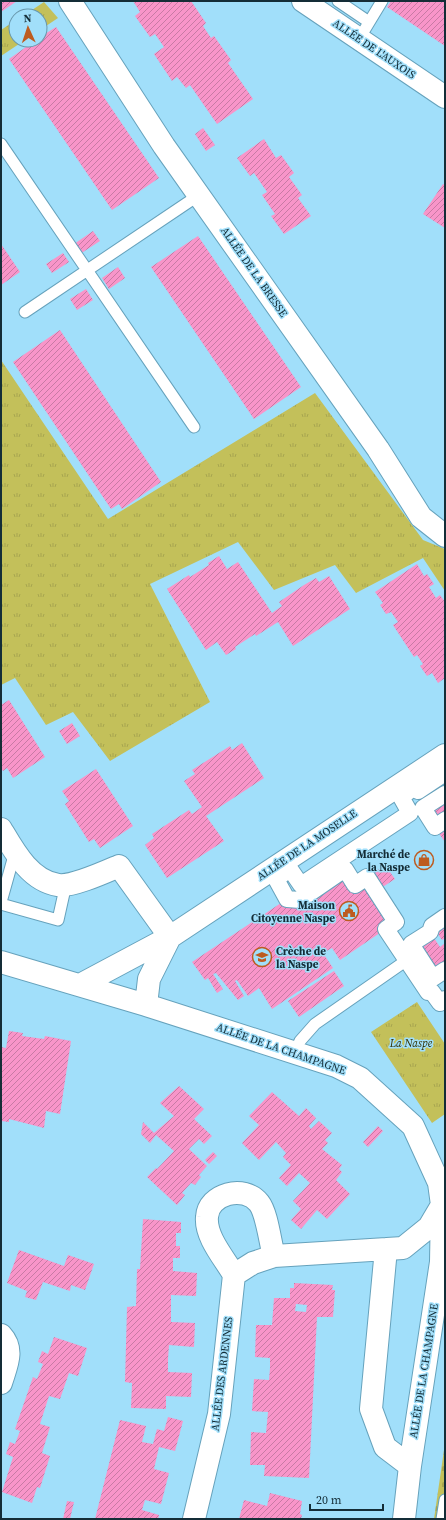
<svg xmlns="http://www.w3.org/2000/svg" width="446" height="1520" viewBox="0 0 446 1520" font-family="'Source Serif 4',serif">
<defs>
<pattern id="cemetery-stones" width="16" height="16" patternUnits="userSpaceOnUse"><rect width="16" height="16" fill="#c3c05a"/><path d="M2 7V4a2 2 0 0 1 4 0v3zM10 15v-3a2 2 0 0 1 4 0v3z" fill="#a7a54f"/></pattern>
<pattern id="park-tufts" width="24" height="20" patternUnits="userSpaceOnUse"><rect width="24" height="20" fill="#c3c05a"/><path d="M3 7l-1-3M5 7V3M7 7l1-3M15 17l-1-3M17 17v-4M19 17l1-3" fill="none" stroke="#a7a54f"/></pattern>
<pattern id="building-hatch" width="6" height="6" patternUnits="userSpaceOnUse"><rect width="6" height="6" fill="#f895c9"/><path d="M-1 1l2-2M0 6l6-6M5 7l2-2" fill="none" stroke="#c87aa4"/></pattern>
</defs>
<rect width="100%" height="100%" fill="#a1dffa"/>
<path fill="url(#cemetery-stones)" d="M445,1443V1519H434Z"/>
<path fill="url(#park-tufts)" d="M44,2L58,18L40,30V16H23Z
M16,20V40H25L1,56V30Z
M1,360L108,519L315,393L423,540L445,549V591L423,558L356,593L335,565L274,590L238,542L150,584L210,702L110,761L73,712L46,725L15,678L1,685Z
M417,1002L445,1044V1114L432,1123L371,1032Z"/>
<path fill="url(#building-hatch)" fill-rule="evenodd" d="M1,1H17L1,12Z
M133,1H191L206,23L203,26L211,38L214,36L231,60L228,63L253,99L217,124L190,85L186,88L177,77L172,81L154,54L164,47L155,34L150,37L135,16L140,12Z
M391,1H445V46L387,7Z
M56,27L159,178L112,210L9,59L36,40H40V37Z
M203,128L215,145L206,151L195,134Z
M264,139L276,158L281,155L294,173L289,177L302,195L298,198L311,216L284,234L271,216L275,214L262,195L267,192L254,173L250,176L237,158Z
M443,184L445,185V228L423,214Z
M93,231L100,241L80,254L74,244Z
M198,236L301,387L254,419L151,267Z
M1,244L20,272L1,285Z
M63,253L69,262L52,273L46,264Z
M118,267L125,278L109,289L102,278Z
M86,289L93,300L77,310L70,299Z
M60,330L161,482L122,509L119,504L111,509L13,362Z
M219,556L227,569L238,562L272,613L282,606L279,602L304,585L316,578L319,582L329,576L350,609L293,646L278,622L256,636L255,634L235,647L236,649L226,655L217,642L206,650L167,589L189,575L190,577L209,565L208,563Z
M417,564L424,576L427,574L434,584L429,587L436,598L440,595L445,602V678L438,683L432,673L427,676L420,666L423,664L417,655L414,657L393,625L398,622L391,612L386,614L380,605L383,603L375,592Z
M9,700L45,757L13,778L7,768L3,771L1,769V705Z
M72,723L80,736L67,744L59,731Z
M242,743L264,778L206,816L224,841L167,878L145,845L154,838L152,834L189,810L192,814L202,807L184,781L195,774L192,770L230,746L232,750Z
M96,769L133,826L100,848L94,839L89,842L65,804L69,801L62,791Z
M445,794V820L423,808Z
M445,827V842L438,832Z
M385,865L395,879L381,888L371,874Z
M345,869L355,885L367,877L396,922L340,960L332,948L323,953L333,968L272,1009L259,988L248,996L237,980L235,981L244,996L238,1000L216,973L213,974L223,989L217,993L208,978L205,980L192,962L287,899Z
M445,917V938L442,940L432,926Z
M430,932L440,947L445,943V970L433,978L411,944Z
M334,971L344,986L299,1017L288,1001Z
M9,1031L23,1033L22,1036L44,1039L45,1036L71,1041L60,1114L46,1111L44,1128L9,1119V1122L1,1121V1047L6,1048Z
M179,1086L204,1109L194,1119L212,1136L204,1144L199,1139L189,1149L207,1166L199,1175L201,1177L195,1185L191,1183L182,1193L185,1195L177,1205L147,1177L156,1168L157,1169L174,1151L156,1135L150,1143L141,1134L143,1122L154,1133L174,1116L160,1103Z
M272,1092L299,1116L306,1108L316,1118L309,1126L311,1129L319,1121L332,1133L325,1140L328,1143L322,1149L342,1165L339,1169L342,1172L336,1180L350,1194L327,1219L317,1210L301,1229L291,1220L301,1209L293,1201L310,1183L299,1173L287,1186L279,1178L291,1165L283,1157L286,1153L276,1142L259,1160L242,1143L259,1125L249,1116Z
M378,1126L383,1131L368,1147L363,1142Z
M213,1152L217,1156L209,1164L205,1160Z
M143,1219L181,1222V1233H176V1246H180V1258H173V1271L197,1273L196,1296L171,1295V1322L195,1323L194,1347L169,1345L168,1359V1372L192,1373L191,1397L166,1396V1409L131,1408L132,1383L125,1382L127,1307L136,1306L137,1269H140Z
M19,1250L64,1266L68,1255L94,1264L85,1290L71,1285L70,1291L43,1282L36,1300L25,1297L27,1291L7,1283Z
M294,1283L333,1285L332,1290H335L333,1317H317L309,1478L264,1476L265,1465H250L251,1432L266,1433L268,1412L252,1411L254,1379L269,1380L270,1368V1358L255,1357L256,1325H272L274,1298H290V1288H294ZM296,1304L307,1305L306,1312L295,1311Z
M54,1337L87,1348L78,1376L69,1373L60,1399L49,1396L40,1424L50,1427L42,1453L50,1456L40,1488L37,1487L32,1503L2,1492L13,1457L6,1454L10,1442L15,1444L20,1431L15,1429L33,1377L37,1379L43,1364L38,1362L42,1351L48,1354Z
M168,1417L183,1421L175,1451L159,1447L154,1469L169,1473L161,1504L145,1500L142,1510L159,1515L158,1519H95L120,1420L146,1426L142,1442L153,1444L157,1429L164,1431Z
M270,1493L302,1501L300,1514L302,1515L301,1519H239L244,1500L267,1506Z
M67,1501L74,1502L70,1519H63Z"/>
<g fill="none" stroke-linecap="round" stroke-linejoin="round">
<defs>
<path id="service" d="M338,1L369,22
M359,39L382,1
M1,144L194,427
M25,312L199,195
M1,902L15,852
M1,904L58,920L66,884
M295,1052L300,1041L315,1024L407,960
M442,1519L445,1500"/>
<path id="pedestrian" d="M445,773L418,791L415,787L401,797L410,813L301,885L290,869L276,879L287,899L300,900L345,869L355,885L367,877L396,922L386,929L428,992H432L440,1003L445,999
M445,794L423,808L435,827L445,820
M445,917L432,926L430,932L411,944L433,978L445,970"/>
<path id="minor" d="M70,1L164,146L378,449L421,517L445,536
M303,1L445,97
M1,829C14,851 30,881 58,885C72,887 105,872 119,866L170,937
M1,962L146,1005L336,1066L360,1078L413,1126L439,1183L442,1205L441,1262L410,1466L404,1519
M80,985L170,937L445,755
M146,1005L149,979L170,937
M386,1249L371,1409L385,1447L410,1466
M234,1275C225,1259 205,1237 207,1217C208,1194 244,1184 259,1203C267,1213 270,1242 274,1256
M1,1335C15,1350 6,1366 1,1383
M194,1519L219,1414L234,1275L253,1263L274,1256L403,1248L429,1227L442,1205"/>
</defs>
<use href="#service" stroke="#66a2bc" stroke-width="13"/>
<use href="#pedestrian" stroke="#66a2bc" stroke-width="18"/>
<use href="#minor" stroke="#66a2bc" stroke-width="24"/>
<use href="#service" stroke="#fff" stroke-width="11"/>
<use href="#pedestrian" stroke="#fff" stroke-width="16"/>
<use href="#minor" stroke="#fff" stroke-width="22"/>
</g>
<defs>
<symbol id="shop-ring" viewBox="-11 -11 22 22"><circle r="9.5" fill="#a1dffa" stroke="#bd5b1f" stroke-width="1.5"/><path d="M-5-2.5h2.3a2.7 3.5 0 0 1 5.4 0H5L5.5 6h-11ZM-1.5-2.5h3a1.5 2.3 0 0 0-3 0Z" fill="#bd5b1f"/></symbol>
<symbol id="civic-ring" viewBox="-11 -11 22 22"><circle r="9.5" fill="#a1dffa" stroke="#bd5b1f" stroke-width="1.5"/><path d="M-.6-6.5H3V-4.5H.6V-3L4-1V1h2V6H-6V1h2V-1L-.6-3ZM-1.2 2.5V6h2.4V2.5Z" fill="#bd5b1f"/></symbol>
<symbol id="school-ring" viewBox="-11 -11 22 22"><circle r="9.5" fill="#a1dffa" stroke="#bd5b1f" stroke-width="1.5"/><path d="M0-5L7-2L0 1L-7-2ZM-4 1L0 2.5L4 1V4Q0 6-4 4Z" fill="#bd5b1f"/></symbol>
</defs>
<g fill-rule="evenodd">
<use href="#shop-ring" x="413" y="849" width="22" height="22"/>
<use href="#civic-ring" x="338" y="900" width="22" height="22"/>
<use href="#school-ring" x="251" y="946" width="22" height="22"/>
</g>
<g text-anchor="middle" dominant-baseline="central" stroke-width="3" stroke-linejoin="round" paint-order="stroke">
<g font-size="11" fill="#142d37" stroke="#a1dffa">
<text transform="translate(374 49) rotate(34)">ALLÉE DE L'AUXOIS</text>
<text transform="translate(254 272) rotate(55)">ALLÉE DE LA BRESSE</text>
<text transform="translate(307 845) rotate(-34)">ALLÉE DE LA MOSELLE</text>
<text transform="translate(281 1049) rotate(19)">ALLÉE DE LA CHAMPAGNE</text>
<text transform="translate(424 1371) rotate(-81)">ALLÉE DE LA CHAMPAGNE</text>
<text transform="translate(222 1374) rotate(-83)">ALLÉE DES ARDENNES</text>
</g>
<g font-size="11" font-weight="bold" fill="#142d37" stroke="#a1dffa" text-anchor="end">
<text x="410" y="854">Marché de<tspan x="410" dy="13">la Naspe</tspan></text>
<text x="335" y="905">Maison<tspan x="335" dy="13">Citoyenne Naspe</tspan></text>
<text x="276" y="951" text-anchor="start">Crèche de<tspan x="276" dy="13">la Naspe</tspan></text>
</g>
<g font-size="11" font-style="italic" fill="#343201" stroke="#a1dffa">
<text x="411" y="1043">La Naspe</text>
</g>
</g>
<rect width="446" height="1520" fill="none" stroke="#142d37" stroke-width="4"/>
<g transform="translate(28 28) rotate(357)"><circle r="19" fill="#a1dffa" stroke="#6998ac"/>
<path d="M0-3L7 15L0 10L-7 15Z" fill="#bd5b1f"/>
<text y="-6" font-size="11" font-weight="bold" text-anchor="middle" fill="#142d37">N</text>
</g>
<path d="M310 1504v6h73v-6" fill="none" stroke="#142d37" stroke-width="2"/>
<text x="316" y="1504" font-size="12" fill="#142d37" stroke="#a1dffa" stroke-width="3" paint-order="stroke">20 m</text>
</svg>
